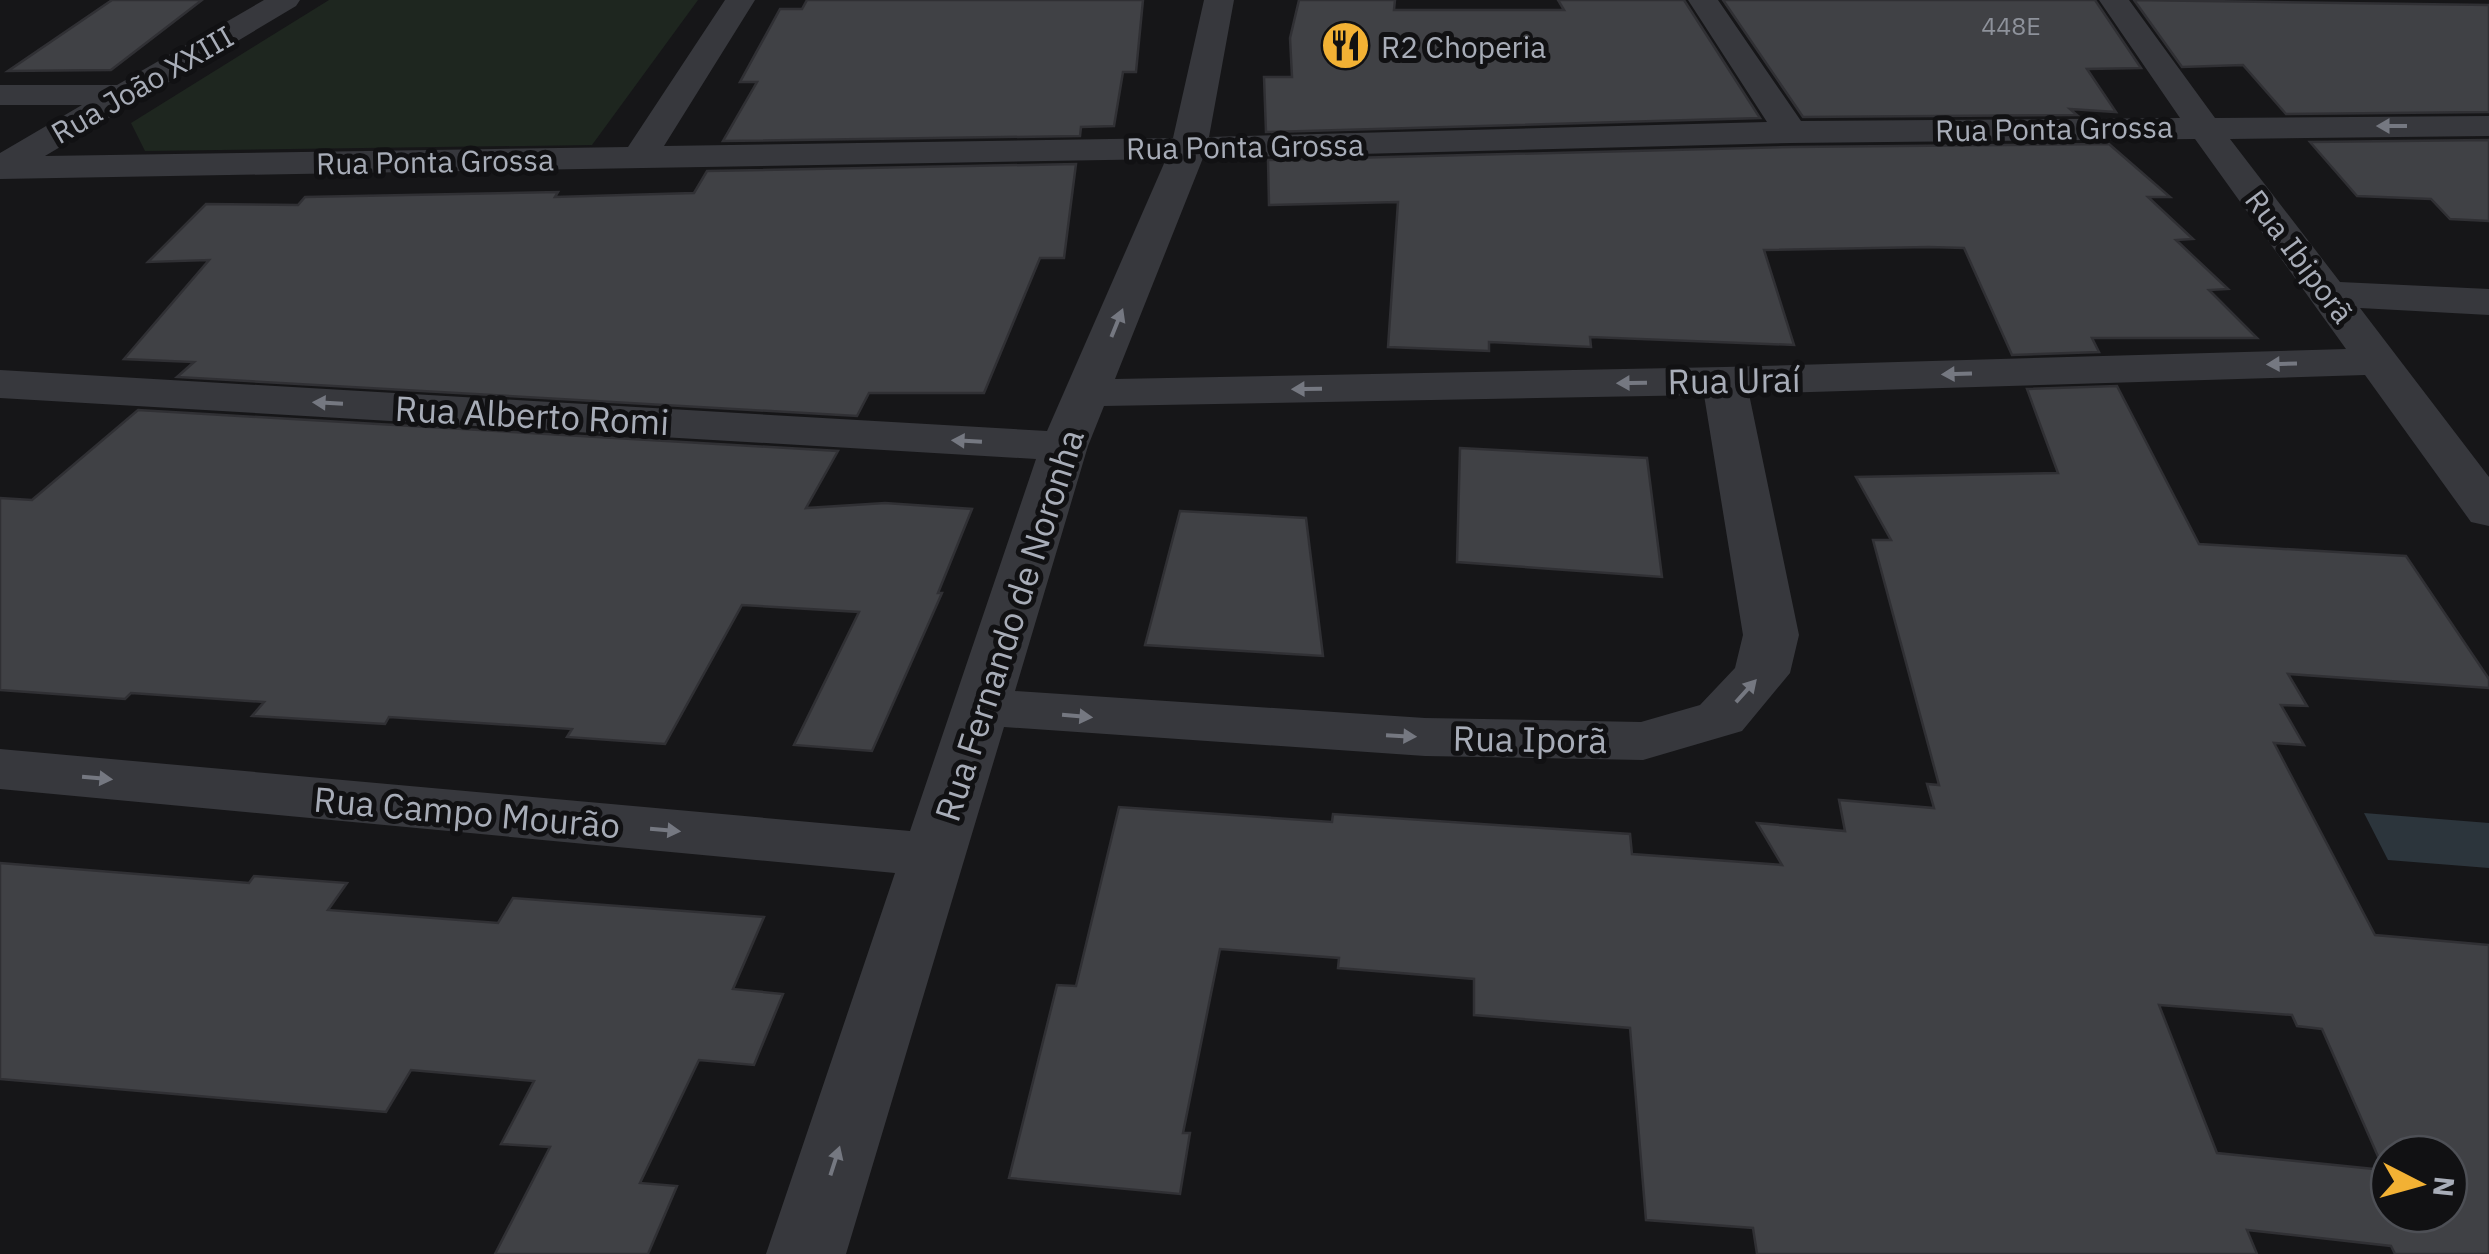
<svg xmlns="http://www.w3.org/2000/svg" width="2489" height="1254" viewBox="0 0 2489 1254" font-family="'IBM Plex Sans',sans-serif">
<rect width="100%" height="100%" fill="#161618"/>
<path fill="#1e261f" d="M329,0H698L592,145L145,151L131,123Z"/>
<path fill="#2c353c" d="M2364,813L2489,823V868L2388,860Z"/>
<path fill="#404145" stroke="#303034" stroke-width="2.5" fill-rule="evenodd" d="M112,0H202L111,70L8,71Z
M807,0H1143L1136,72H1123L1114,126L1081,127L1080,136L723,141L757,82H740L780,9H802Z
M1299,0H1395L1394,10H1564L1558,0H1684L1760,118L1266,132L1264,77H1292L1290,38Z
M1723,0H2095L2141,68L2087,69L2116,112L2070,109L2077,115L1803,117Z
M2134,0L2489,5V112L2286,114L2243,65L2182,67Z
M2489,140V221L2450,219L2431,199L2357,196L2310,142Z
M2109,144L2170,197H2148L2193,239L2176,240L2228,289L2209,290L2257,338H2092L2099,352L2012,355L1964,248L1929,247L1764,250L1794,345L1590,337L1591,347L1489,342V351L1388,347L1398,202L1269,205L1268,160L1791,147Z
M1076,164L1064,258H1040L984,393H869L857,416L177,377L194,362L124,359L209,260L148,262L206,204L298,205L305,197L558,192L555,197L694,193L707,171Z
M2117,386L2199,544L2406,556L2489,679V688L2288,674L2307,706L2281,705L2304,745L2274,743L2375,935L2489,945V1254H2395L2391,1246L2247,1230L2257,1254H1757L1753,1228L1646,1220L1630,1028L1474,1015V979L1338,968L1339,958L1220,949L1183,1133H1190L1180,1194L1009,1178L1057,985L1076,986L1119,807L1332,822L1333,814L1630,834L1632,854L1782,865L1757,823L1845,831L1839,800L1934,808L1927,784L1939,785L1873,540H1891L1856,477L2058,473L2027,389ZM2159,1005L2292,1015L2297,1026L2322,1029L2384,1170L2217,1153ZM2389,1154H2449V1214H2389Z
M138,410L838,451L806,508L885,503L972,509L938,593H942L872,751L794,745L859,612L742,605L665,744L567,737L572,729L389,717L385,724L252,716L264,702L131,693L125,699L0,690V498L32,500Z
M1460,448L1647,458L1662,577L1457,562Z
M1180,511L1306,518L1323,656L1145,645Z
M0,863L249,883L254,876L347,883L328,910L498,923L513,898L764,917L733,989L783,994L754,1065L699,1060L640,1183L677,1186L648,1254H495L550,1147L501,1144L534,1081L411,1070L386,1112L0,1079Z"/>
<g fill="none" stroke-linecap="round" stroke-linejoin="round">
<path fill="#37383d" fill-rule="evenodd" d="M264,0H300L296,6L45,156L628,147L725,0H755L664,146L1173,138L1204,0H1234L1209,137L1767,122L1688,0H1718L1801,121L2180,118L2099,0H2129L2215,118L2489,116V136L2230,139L2340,282L2489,289V315L2360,308L2489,477V526L2471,522L2365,375L1749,394L1799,635L1790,673L1742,731L1643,760L1425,756L1004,727L846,1254H766L895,873L0,789V749L910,831L1036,459L0,398V370L1047,431L1166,159L0,179V153L82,105H0V85H117ZM2195,139L2346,349L1724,367L1115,379L1203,158L1791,143ZM1704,395L1743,635L1735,668L1700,705L1641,722L1425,718L1015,691L1088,446L1104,406Z"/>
</g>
<defs><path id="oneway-solid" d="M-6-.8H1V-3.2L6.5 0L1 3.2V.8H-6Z" transform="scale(2.5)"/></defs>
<g fill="#757881">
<use href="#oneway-solid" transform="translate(2392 126) rotate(-180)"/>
<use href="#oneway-solid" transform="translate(1117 323) rotate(-68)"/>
<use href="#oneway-solid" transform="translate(2282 364) rotate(178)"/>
<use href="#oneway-solid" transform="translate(1957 374) rotate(178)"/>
<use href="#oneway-solid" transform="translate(1632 383) rotate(179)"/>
<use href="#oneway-solid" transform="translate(1307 389) rotate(179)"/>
<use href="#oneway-solid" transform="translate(328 403) rotate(-177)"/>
<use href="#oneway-solid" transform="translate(967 441) rotate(-177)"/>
<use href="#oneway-solid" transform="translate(1746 691) rotate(-48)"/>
<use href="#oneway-solid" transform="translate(1077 716) rotate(5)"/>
<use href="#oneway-solid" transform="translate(1401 736) rotate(3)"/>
<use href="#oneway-solid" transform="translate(97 778) rotate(5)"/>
<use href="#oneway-solid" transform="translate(665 830) rotate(5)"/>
<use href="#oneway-solid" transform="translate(835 1161) rotate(-72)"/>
</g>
<defs>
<symbol id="restaurant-disc" viewBox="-11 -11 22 22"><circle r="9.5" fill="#f2b134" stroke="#111113"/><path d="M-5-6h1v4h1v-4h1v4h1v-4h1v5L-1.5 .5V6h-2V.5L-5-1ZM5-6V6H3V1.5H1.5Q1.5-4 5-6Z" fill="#111"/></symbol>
</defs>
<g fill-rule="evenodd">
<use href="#restaurant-disc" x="1318" y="18" width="55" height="55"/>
</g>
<g text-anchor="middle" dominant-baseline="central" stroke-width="10" stroke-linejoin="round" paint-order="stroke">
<g font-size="25" fill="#8e929b">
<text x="2011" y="25">448E</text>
</g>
<g font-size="30" fill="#a8adb8" stroke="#111113" text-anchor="start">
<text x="1381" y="46">R2 Choperia</text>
</g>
<g font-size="30" fill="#a8adb8" stroke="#111113">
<text transform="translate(142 84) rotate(-30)">Rua João XXIII</text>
<text transform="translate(2054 128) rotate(-1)">Rua Ponta Grossa</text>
<text transform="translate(1245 146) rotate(-1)">Rua Ponta Grossa</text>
<text transform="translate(435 161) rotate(-1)">Rua Ponta Grossa</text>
<text transform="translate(2300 256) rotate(53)">Rua Ibiporã</text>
</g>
<g font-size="35" fill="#a8adb8" stroke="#111113">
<text transform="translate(1734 380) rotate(-1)">Rua Uraí</text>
<text transform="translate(532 415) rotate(3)">Rua Alberto Romi</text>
<text transform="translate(1009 625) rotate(-72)">Rua Fernando de Noronha</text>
<text transform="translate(1530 739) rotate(1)">Rua Iporã</text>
<text transform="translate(467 812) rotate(5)">Rua Campo Mourão</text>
</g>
</g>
<g transform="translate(2419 1184) rotate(96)"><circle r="48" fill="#111113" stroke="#4d4f55" stroke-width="2.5"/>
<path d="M0-8L18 38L0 25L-18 38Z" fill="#f2b134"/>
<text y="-15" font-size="28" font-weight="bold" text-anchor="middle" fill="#a8adb8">N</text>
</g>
</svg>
